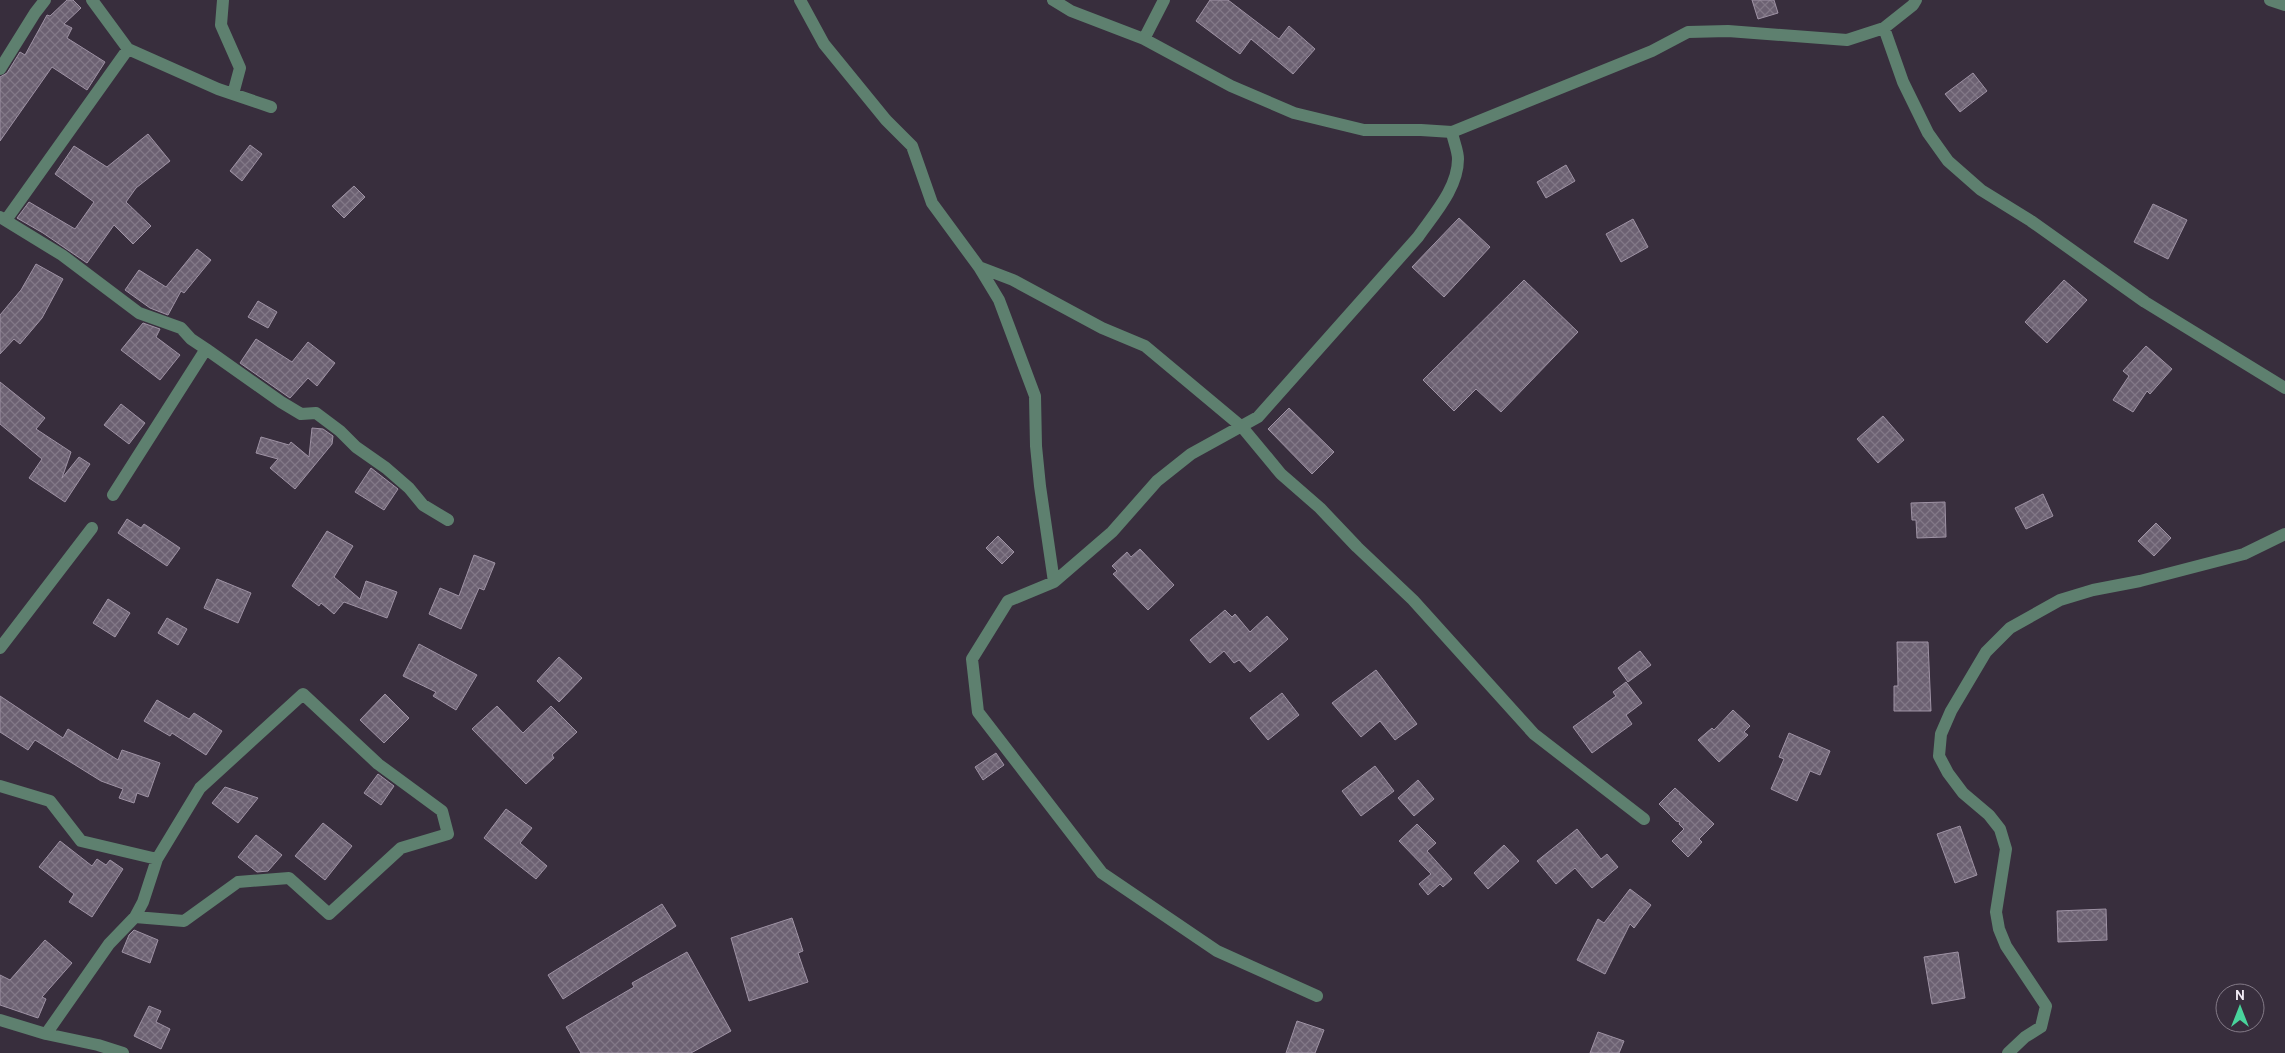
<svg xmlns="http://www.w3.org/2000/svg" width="2285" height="1053" viewBox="0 0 2285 1053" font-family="Cabin,sans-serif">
<defs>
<pattern id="building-cross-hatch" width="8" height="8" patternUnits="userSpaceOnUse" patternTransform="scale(1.25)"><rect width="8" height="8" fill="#6c6172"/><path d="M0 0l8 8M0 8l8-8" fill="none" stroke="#827887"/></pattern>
</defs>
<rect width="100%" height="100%" fill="#382e3d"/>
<path fill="url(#building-cross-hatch)" stroke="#9e92a4" d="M67,0H73L81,8L64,24L72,28L67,38L105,62L87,90L52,67L0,141V77L7,73L20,52L25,55L47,15L50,16Z
M1210,0H1228L1279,39L1289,26L1315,49L1293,74L1251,39L1240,54L1196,21Z
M1752,0H1774L1778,13L1758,19Z
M1973,73L1987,91L1960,112L1945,94Z
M148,134L170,161L136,188L126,202L151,226L133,244L114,225L87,263L43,233L17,218L29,202L75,229L94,202L55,174L74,146L107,167Z
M250,145L262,154L242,181L230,171Z
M1566,165L1575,181L1546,198L1537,182Z
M354,186L365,197L344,218L332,206Z
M2153,204L2187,220L2168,259L2134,242Z
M1459,218L1490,247L1444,297L1412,267Z
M1633,219L1648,247L1621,262L1606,234Z
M197,249L211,260L184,293L181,291L168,315L150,308L125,290L139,270L166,287Z
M36,264L63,279L42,318L20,344L14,339L0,354V315L21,290Z
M1524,280L1578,332L1501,412L1476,389L1454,411L1423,380Z
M2064,280L2087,300L2047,343L2025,322Z
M258,301L277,312L268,328L248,317Z
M143,323L160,329L156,337L180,355L160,380L121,350Z
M256,339L292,362L308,342L335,363L317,386L308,378L290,398L240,363Z
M2146,346L2172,369L2150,394L2147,391L2133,412L2113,400L2129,376L2123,371Z
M0,382L45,418L36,429L71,452L62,478L79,457L90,464L65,502L29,478L42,459L0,424Z
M121,404L145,423L129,444L104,425Z
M1289,408L1334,452L1312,474L1268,429Z
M1883,416L1904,440L1878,463L1857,439Z
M312,428L323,429L333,436L332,444L295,489L270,468L278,459L256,453L261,437L289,445L291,442L309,457Z
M371,468L398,489L384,510L355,492Z
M2043,494L2053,516L2026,529L2015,508Z
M1945,502L1946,537L1917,538L1916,520H1912L1911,503Z
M127,519L141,528L144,524L180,548L167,566L118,533Z
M2156,523L2171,538L2154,556L2138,541Z
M327,531L353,546L334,577L360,599L366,581L397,592L387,618L344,602L334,614L321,603L319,606L292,586Z
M998,536L1014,552L1002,564L986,548Z
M1140,549L1174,585L1148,610L1113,574L1117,571L1112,566L1127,552L1131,557Z
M474,555L495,563L484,590L479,588L461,629L429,614L440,588L459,596Z
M217,579L251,593L238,623L204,608Z
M108,599L130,613L115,637L93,623Z
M1225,610L1232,617L1235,614L1250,632L1267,616L1288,639L1250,672L1239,660L1234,663L1224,651L1210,663L1190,640Z
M167,618L187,629L178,645L158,633Z
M1897,642H1928L1931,711H1894V686H1898Z
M419,644L477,675L456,710L433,696L436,692L403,676Z
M1640,651L1651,665L1628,682L1618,668Z
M559,657L582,678L559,702L537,681Z
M1376,670L1417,724L1395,740L1380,721L1361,737L1332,703Z
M1626,682L1642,703L1626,715L1632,724L1592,753L1573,727L1616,696L1613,692Z
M1282,693L1299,715L1268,740L1250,718Z
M385,694L409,718L384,743L360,720Z
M0,696L63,738L68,729L118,760L122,750L160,763L148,797L137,793L134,803L119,798L123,789L101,781L35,740L28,750L0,732Z
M157,700L189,719L194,713L222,731L206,755L172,733L170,736L144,721Z
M497,706L523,733L551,706L577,732L552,755L554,758L526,784L472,729Z
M1733,710L1750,726L1744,732L1748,735L1719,762L1698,740L1712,728L1714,730Z
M1789,733L1830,751L1820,775L1810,771L1797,801L1771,789L1784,759L1779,757Z
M996,753L1004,765L983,780L975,767Z
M1375,766L1394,791L1361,816L1342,791Z
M378,774L394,786L381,805L364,793Z
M1418,780L1434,799L1414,816L1398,798Z
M225,787L258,798L238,823L212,803Z
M1675,788L1714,824L1699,839L1702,842L1688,857L1672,841L1684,829L1679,824L1680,822L1676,821L1659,804Z
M506,809L532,828L520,843L547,866L536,879L484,838Z
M323,823L352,846L325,880L295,856Z
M1417,824L1436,843L1427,851L1452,879L1443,887L1440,884L1428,895L1419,884L1431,874L1399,841Z
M1960,826L1977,875L1955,883L1937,834Z
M1577,829L1601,859L1607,854L1618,867L1592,888L1575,868L1556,884L1537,861Z
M256,835L282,855L268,871L257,872L238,857Z
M60,841L92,866L97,859L106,865L110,860L123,869L92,917L69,902L74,894L39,867Z
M1504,845L1519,861L1488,889L1474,873Z
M1630,889L1651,905L1634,928L1630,924L1605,974L1577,960L1598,919L1604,923Z
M662,904L676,926L563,999L548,975Z
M2106,909L2107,940L2058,942L2057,911Z
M792,918L803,951L798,953L808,982L749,1001L731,938Z
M134,930L158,940L150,963L122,952L129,935Z
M45,940L72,963L42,997L46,999L38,1018L0,1005V975L10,980Z
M687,952L731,1031L691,1053H581L566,1027L634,987L632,983Z
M1958,952L1965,998L1932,1004L1924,957Z
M149,1006L161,1011L156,1022L170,1029L161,1049L134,1036Z
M1297,1021L1324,1030L1315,1053H1286Z
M1598,1032L1624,1041L1619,1053H1590Z"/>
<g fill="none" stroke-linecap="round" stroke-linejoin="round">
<path stroke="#5e806f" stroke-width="12" d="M223,0L221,25L240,68L233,94
M800,0L824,44L886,120L912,146L932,203L979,267L1013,280L1102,328L1145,346L1242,427L1281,474L1320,508L1357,547L1413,600L1534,734L1644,819
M1053,0L1071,11L1144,39L1231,86L1294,113L1364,130H1421L1452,132L1652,51L1688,32L1728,31L1847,40L1884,28L1913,5L1916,0
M2270,0L2285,5
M1884,28L1903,82L1928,133L1948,161L1981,190L2031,221L2145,302L2285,388
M1144,39L1164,0
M128,49L218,89L271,107
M0,69L35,13L45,0
M0,217L62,255L139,313L181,328L191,339L206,349
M6,220L128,49L92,0
M979,267L999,300L1035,396L1036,446L1040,486L1054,582
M113,495L206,349L281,402L301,414L316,413L340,431L356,447L386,468L409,488L423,505L448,520
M0,648L92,528
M0,786L50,801L81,841L157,859L200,788L303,694L378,764L442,811L448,834L401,848L329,914L289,878L238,882L184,921L135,917
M1317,996L1217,951L1102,873L978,712L972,659L1008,601L1054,582L1112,532L1157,481L1191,454L1258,417L1418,237C1434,214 1458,188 1458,159C1458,150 1453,140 1452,132
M0,1020L46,1034L98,1045L123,1053
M46,1034L109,944L135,917L143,902L157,859
M2008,1053L2025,1037L2041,1027L2046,1006L2006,946L1999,929L1996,912L2006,849L2000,829L1989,815L1963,793L1948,773L1939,756L1941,734L1951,711L1986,652L2010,628L2060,600L2093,590L2140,581L2244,554L2285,534"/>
</g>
<g transform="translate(2240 1008)"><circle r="24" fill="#382e3d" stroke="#837a87"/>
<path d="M0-4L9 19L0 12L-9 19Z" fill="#49d49c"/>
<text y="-8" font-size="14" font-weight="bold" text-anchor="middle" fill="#f4edf7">N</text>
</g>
</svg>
